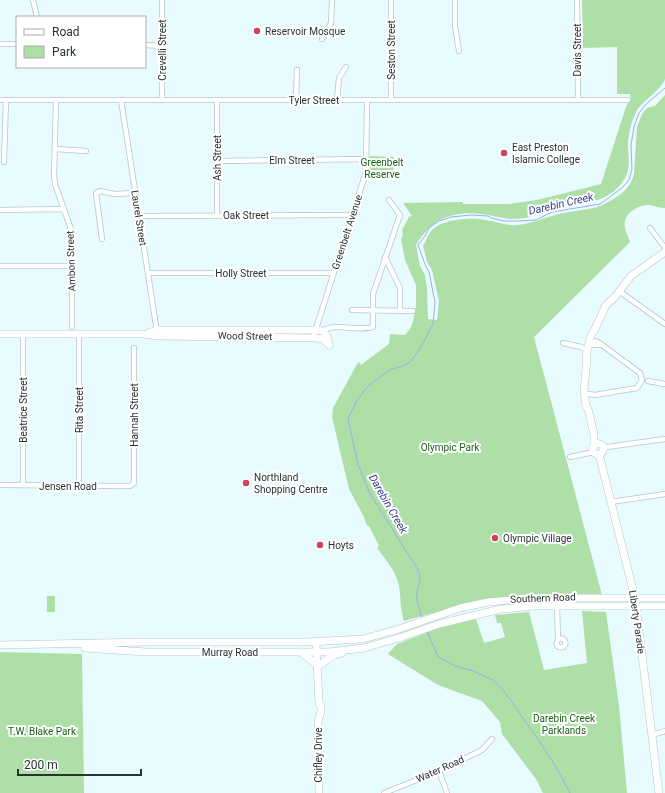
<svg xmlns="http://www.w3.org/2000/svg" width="665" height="793" viewBox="0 0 665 793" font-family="Roboto,sans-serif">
<rect width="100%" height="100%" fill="#e8fbfe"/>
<path fill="#aedfa7" d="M582,0H665C665,19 665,38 665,58C665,64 665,73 665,79C662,89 643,101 637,110C635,114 634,118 632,122C630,129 628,137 628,145C628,157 631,167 625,178C607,208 576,202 547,209C541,211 536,215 530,217C525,218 518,219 512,219C502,219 492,215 482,214C451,211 433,218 416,245L420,266L425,275L427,289L428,319L437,320L439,301L432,270L427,262L423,246C426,241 428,234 432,230C443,219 470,217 485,220C496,221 505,226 517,225C530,224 540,219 552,216C567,211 582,211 597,207C601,206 604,204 608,202C621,195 630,189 634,174L637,127L642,114L647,108L655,106L665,95V208C659,208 655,206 650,205C641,204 627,211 625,221C623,227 628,236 630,242L534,337L602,595L455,607L404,621C400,610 401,598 399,586C396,571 386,560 377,548L379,546L369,526H367L364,517L349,489L332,417L333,408L357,364L359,362L361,365L389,344L390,334L405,335C413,327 414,319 415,309L416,308V285L405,260L401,239L403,235L402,230L409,217L412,216L403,203L463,202V204H509L537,200L601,184L627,104L631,100L630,94H617V47L583,48Z
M370,156L394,157L393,179H370Z
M47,596H55V612H47Z
M582,611L606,612L619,706L627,793H543L536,779L502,734L500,722L482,701L438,685L388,654L397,644L442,627L476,619L484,643L505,637L501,623H497L495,615L529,612L544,670L587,663Z
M0,652L82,654L84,793H0Z"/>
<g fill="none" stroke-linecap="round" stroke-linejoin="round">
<path stroke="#9eacf0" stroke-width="1" d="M422,618C420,610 416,601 417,592C419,581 422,583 418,570L369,492L358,464L348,419L356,402L367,387L389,370L403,366L410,362L420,349L433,324L435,302L429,272L426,267L418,245L425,236L429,228L439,221L451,217L471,215L488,216L491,218L504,221H518L536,220L552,212L600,204L622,188L629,180L632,169L631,145L634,127L639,113L647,103L665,88
M427,631L438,657L453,665L473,671L493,680L503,690L538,739L556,767L570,793"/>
<defs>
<path id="street" d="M33,0L37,17
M162,0V100
M455,0V26L459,51
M577,0L578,99
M322,39L331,23L332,0
M0,44H17
M145,45L162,46
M0,100H628
M56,100L54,176L55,184L72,232V327
M121,100L157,332
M217,100V215
M296,100L297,70
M337,100L339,78L346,67
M391,100V0
M55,149L86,151
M217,161L367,159
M4,162L6,100
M0,210L63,209
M138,216L328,215H349L353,216
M650,228L665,248
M102,239L96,193L100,191L115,194L135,193
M385,257L400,288V311
M0,266H72
M148,273H334
M619,291L665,324
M352,310L413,311
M323,331C333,322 359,332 373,327V294L400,215L389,200
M23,334V485
M79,334V486
M313,338L366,172L367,100
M563,343L581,347L587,350
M592,345H601
M648,381L665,384
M588,394L595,395L637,388L642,380L640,373L598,342L593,341
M603,446L607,447L665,439
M570,457L594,452
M0,485L123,486H130L134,483V348
M611,502L665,494
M557,606L558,640
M556.5 643a4.5 4.5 0 1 1 9 0a4.5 4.5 0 1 1-9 0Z
M652,735L665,731
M439,771L447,793
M384,793L439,771L482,750L492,739"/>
<path id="secondary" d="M148,333L157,330H316L323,331L327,336L329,345
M0,334H144L158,336L317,338L323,339L329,345
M592.5 449a5.5 5.5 0 1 1 11 0a5.5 5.5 0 1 1-11 0Z
M594,446V434L588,409L586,407L584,391L587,358L586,356L590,338L592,333L594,331L606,305L615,297L631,276L665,252
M599,454L635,598L659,793
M316,642L319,703L321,706V712L318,721L319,793"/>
<path id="primary" d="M0,645L146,642H308L363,639L399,629L460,608L488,602L531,598H665
M85,648L146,652H329L364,648L402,637L439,624L501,609L535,606H665
M301,652L318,666L334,655L342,653"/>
</defs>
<use href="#street" stroke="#b1c8cb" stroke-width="6"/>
<use href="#secondary" stroke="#b1c8cb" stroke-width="8"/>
<use href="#primary" stroke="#b1c8cb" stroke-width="8"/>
<use href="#street" stroke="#fff" stroke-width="4.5"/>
<use href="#secondary" stroke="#fff" stroke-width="7"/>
<use href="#primary" stroke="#fff" stroke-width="7"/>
</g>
<g fill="#d04058" stroke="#fff" stroke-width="1.5">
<circle cx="257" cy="31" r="4"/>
<circle cx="504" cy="153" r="4"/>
<circle cx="246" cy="483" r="4"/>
<circle cx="495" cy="538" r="4"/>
<circle cx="320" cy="545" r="4"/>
</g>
<g text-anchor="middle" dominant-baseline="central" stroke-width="4" stroke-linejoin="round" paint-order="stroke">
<g font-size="10" fill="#293233" stroke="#fff" text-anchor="start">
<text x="265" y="31">Reservoir Mosque</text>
<text x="512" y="147">East Preston<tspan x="512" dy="12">Islamic College</tspan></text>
<text x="254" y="477">Northland<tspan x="254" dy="12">Shopping Centre</tspan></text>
<text x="503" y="538">Olympic Village</text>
<text x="328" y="545">Hoyts</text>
</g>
<g font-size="10" fill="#293233" stroke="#fff">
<text transform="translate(162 50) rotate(-90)">Crevelli Street</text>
<text transform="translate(391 50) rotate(-90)">Seston Street</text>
<text transform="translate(577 50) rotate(-90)">Davis Street</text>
<text x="314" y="100">Tyler Street</text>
<text transform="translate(217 158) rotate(-90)">Ash Street</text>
<text x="292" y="160">Elm Street</text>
<text x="246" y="215">Oak Street</text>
<text transform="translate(139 218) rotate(81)">Laurel Street</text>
<text transform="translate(347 232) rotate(-72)">Greenbelt Avenue</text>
<text transform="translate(71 261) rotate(-92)">Ambon Street</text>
<text x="241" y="273">Holly Street</text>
<text transform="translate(245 336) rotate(1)">Wood Street</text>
<text transform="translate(23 410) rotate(-90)">Beatrice Street</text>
<text transform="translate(79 410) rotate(-90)">Rita Street</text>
<text transform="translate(134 415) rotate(-90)">Hannah Street</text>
<text x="68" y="486">Jensen Road</text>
<text transform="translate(543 598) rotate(-2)">Southern Road</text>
<text transform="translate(637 622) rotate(82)">Liberty Parade</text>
<text x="230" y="652">Murray Road</text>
<text transform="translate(318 755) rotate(-90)">Chifley Drive</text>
<text transform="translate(440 769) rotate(-24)">Water Road</text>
</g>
<g font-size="10" fill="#1d6316" stroke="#fff">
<text x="382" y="162">Greenbelt<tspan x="382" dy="12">Reserve</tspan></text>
<text x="450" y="447">Olympic Park</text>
<text x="564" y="718">Darebin Creek<tspan x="564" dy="12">Parklands</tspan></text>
<text x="42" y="731">T.W. Blake Park</text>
</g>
<g font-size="11" font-style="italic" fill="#373f8d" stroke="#fff">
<text transform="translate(561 204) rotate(-13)">Darebin Creek</text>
<text transform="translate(388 504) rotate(60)">Darebin Creek</text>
</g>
</g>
<rect x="16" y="16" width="130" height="52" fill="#ffffff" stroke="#a9adad"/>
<rect x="24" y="29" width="20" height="6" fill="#ffffff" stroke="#a9adad"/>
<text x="52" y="36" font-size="12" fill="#293233">Road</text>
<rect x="24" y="46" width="20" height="12" fill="#aedfa7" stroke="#a9adad"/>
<text x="52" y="56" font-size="12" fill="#293233">Park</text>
<path d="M18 769v6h123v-6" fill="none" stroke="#293233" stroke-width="2"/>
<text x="24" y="769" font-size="12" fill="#293233" stroke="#ffffff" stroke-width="3" paint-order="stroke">200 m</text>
</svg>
